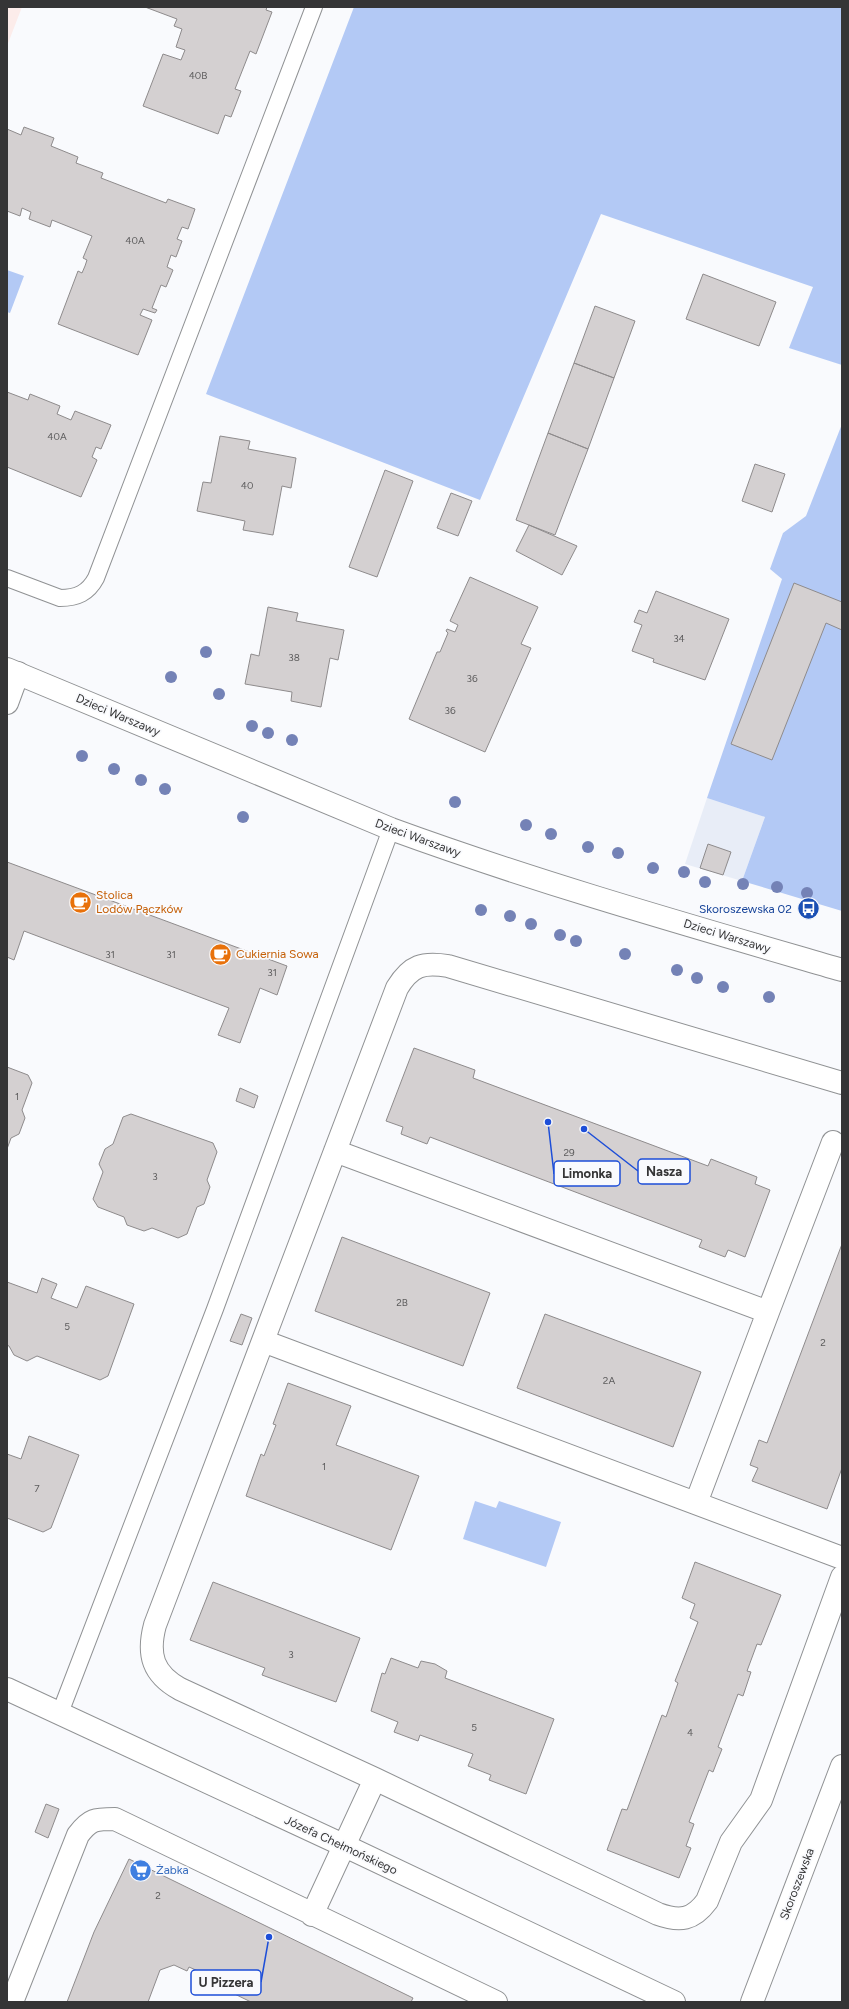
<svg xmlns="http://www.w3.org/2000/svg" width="849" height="2009" viewBox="0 0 849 2009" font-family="Figtree,sans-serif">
<rect width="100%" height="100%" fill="#f9fafd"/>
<path fill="#e8edf7" d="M707,798L765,817L742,881L685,864Z"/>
<path fill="#fcecea" d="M7,7H22L7,46Z"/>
<path fill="#b3c9f5" d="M354,7H842V365L789,348L813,287L601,214L480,500L206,394Z
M7,270L24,276L10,313L7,312Z
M842,424V911L742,881L765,817L707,798L782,579L770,569L783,533L806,516Z
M475,1501L496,1508L499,1501L561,1522L546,1567L463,1539Z"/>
<path fill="#d4d0d1" stroke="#8e8b8c" d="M145,7H267L266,10L272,12L256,54L250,51L235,89L241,91L231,117L225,115L218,134L143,106L163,54L181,60L185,50L176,47L182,29L174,26L177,19Z
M24,127L54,138L51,146L78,157L76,163L103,173L101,178L166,203L168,199L195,209L188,229L182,227L177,239L182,241L176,257L171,255L167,267L173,270L166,287L161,285L152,308L157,310L155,313L143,309L140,315L152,320L138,355L58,324L78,271L82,273L85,266L87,260L83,258L92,236L52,220L50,227L29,219L31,212L22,208L20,216L7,211V129L21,135Z
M703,274L776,302L759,346L686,319Z
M595,306L635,321L614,378L574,363Z
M574,363L614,378L588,449L548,433Z
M7,392L28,400L30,394L60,406L57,414L71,420L75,411L111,425L101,449L96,447L92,457L97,460L81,497L7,467Z
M548,433L588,449L555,535L516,520Z
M220,436L250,441L248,449L296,458L291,488L282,486L273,535L243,530L245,521L197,511L203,482L211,483Z
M755,464L785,474L772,512L742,501Z
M385,470L413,481L377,577L349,567Z
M451,493L472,501L458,536L437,528Z
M529,525L577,546L562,575L516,551Z
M470,577L538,607L521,644L531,648L485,752L409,719L437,652H440L448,633L446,631L447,629L455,632L458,625L450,621Z
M794,583L842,602V630L826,623L772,760L731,744Z
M656,591L729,619L705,680L653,662L654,659L632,651L642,625L634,622L639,610L647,613Z
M268,607L298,613L296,621L344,630L338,660L330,658L321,707L291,701L292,692L245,684L251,654L259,656Z
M708,844L731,852L723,875L700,868Z
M7,862L287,966L277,995L260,988L240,1043L218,1035L229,1008L24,931L14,960L7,957Z
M414,1048L475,1070L473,1078L708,1166L711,1159L757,1177L755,1184L770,1190L745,1257L728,1250L725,1257L699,1247L702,1240L430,1137L427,1144L401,1134L403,1127L386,1121Z
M7,1067L28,1075L32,1083L22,1110L25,1118L19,1134L11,1138L7,1149Z
M240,1088L258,1096L254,1108L236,1101Z
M131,1114L213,1143L217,1152L207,1180L210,1187L204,1204L197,1207L187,1234L178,1238L152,1228L144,1231L127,1225L124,1217L98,1207L93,1199L103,1172L99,1164L105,1149L113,1144L123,1117Z
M342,1237L490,1293L463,1366L315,1311Z
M842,1244V1468L827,1509L752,1481L758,1468L750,1465L759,1440L767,1443Z
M42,1278L57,1284L51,1298L77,1308L86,1286L134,1304L108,1376L100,1380L37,1356L27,1361L14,1355L9,1346L7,1345V1282L37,1293Z
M241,1314L252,1318L242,1345L230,1341Z
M545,1314L701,1372L673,1447L517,1388Z
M288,1383L351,1406L336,1445L419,1476L391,1550L246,1496L261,1454L264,1456L276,1425L273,1424Z
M29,1436L79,1455L51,1528L43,1532L7,1518V1454L21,1459Z
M695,1562L781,1595L761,1645L757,1644L747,1671L751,1672L743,1696L738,1694L718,1747L722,1749L718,1759L713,1772L709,1770L689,1822L694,1824L686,1846L691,1848L679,1878L607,1850L622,1809L627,1810L662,1715L666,1717L678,1683L675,1681L698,1622L690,1618L695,1604L682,1598Z
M213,1582L360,1638L336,1702L262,1675L265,1668L190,1640Z
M391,1658L418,1668L421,1661L435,1664L447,1671L445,1678L554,1719L526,1794L489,1780L491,1775L468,1766L473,1754L420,1735L418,1741L394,1732L398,1722L371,1711L382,1673L385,1674Z
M46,1804L59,1809L48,1838L35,1832Z
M129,1859L413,1998L411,2002H251L202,1978L205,1974L189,1967L187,1971L174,1965L160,1970L148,2002H67L94,1932Z"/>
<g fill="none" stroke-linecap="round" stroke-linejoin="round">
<defs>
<path id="lane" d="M7,578L60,598C77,598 88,593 96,578L314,7
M60,1713L215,1309L391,829"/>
<path id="street" d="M7,703L18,673
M842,1083L448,966C423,962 411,965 397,988L155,1625C147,1655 153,1674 180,1689L375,1779L658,1914C680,1922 693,1920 707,1901L731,1842L761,1800L842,1577
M335,1151L768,1312L696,1503
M768,1312L833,1142
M263,1341L842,1558
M7,1689L343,1845L674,2002
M312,1915L375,1779
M12,2002L78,1835C90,1819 95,1819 115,1819L496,2002
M752,2002L842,1766"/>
<path id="secondary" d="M7,669L391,829C539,883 691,926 842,970"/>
</defs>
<use href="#lane" stroke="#909294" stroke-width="18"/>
<use href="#street" stroke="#909294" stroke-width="24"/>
<use href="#secondary" stroke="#909294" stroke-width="24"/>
<use href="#lane" stroke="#fff" stroke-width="16"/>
<use href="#street" stroke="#fff" stroke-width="22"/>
<use href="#secondary" stroke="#fff" stroke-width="22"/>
</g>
<g fill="#7482b6">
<circle cx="206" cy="652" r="6"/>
<circle cx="171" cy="677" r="6"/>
<circle cx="219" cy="694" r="6"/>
<circle cx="252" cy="726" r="6"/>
<circle cx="268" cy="733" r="6"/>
<circle cx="292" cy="740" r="6"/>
<circle cx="82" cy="756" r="6"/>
<circle cx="114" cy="769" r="6"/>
<circle cx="141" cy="780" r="6"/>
<circle cx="165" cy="789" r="6"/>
<circle cx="455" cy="802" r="6"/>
<circle cx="243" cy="817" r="6"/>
<circle cx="526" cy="825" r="6"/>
<circle cx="551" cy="834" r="6"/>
<circle cx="588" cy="847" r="6"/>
<circle cx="618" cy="853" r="6"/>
<circle cx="653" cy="868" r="6"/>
<circle cx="684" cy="872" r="6"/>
<circle cx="705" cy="882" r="6"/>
<circle cx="743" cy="884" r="6"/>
<circle cx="777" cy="887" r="6"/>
<circle cx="807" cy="893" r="6"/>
<circle cx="481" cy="910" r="6"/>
<circle cx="510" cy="916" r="6"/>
<circle cx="531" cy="924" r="6"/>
<circle cx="560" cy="935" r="6"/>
<circle cx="576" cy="941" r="6"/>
<circle cx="625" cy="954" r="6"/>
<circle cx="677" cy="970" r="6"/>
<circle cx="697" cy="978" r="6"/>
<circle cx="723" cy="987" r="6"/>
<circle cx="769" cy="997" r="6"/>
</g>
<defs>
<symbol id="cafe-disc" viewBox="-11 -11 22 22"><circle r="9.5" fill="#e8710a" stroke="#f9fafd"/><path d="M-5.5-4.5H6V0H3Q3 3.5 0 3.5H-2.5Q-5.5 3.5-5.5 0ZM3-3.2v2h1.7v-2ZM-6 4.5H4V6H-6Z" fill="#fff"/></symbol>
<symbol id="bus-disc" viewBox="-11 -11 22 22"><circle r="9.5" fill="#1a4fb4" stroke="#f9fafd"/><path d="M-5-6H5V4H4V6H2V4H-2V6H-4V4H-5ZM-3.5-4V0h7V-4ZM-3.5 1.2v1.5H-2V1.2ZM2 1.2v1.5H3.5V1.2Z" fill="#fff"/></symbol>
<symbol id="supermarket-disc" viewBox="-11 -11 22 22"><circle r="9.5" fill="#3f7fe0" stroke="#f9fafd"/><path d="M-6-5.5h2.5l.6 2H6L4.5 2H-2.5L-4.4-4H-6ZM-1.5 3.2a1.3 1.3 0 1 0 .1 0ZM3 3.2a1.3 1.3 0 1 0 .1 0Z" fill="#fff"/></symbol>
</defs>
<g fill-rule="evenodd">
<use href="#cafe-disc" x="68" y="890" width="25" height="25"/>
<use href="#bus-disc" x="796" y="896" width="25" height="25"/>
<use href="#cafe-disc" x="208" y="942" width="25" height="25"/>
<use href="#supermarket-disc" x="128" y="1858" width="25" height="25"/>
</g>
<g text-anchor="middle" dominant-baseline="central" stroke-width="3.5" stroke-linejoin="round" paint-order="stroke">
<g font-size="10" fill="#5d5c5d">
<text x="198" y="75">40B</text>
<text x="135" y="240">40A</text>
<text x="57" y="436">40A</text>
<text x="247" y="485">40</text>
<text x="679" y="638">34</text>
<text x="294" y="657">38</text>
<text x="472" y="678">36</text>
<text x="450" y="710">36</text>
<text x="110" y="954">31</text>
<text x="171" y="954">31</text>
<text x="272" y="972">31</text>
<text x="17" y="1096">1</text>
<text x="569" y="1152">29</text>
<text x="155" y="1176">3</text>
<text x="402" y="1302">2B</text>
<text x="67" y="1326">5</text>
<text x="823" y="1342">2</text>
<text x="609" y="1380">2A</text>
<text x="324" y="1466">1</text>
<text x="37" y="1488">7</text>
<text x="291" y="1654">3</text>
<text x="474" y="1727">5</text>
<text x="690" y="1732">4</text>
<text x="158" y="1895">2</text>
</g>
<g font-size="12" fill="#353536" stroke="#f9fafd">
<text transform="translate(118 715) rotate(23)">Dzieci Warszawy</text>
<text transform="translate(418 838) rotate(20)">Dzieci Warszawy</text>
<text transform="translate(727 936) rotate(17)">Dzieci Warszawy</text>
<text transform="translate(341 1845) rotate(25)">Józefa Chełmońskiego</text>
<text transform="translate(797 1884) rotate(-69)">Skoroszewska</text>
</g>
<g font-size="12" fill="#c56008" stroke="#f9fafd" text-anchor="start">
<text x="96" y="895">Stolica<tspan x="96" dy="14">Lodów Pączków</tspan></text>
<text x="236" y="954">Cukiernia Sowa</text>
</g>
<g font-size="12" fill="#164399" stroke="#f9fafd" text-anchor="end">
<text x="792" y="909">Skoroszewska 02</text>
</g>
<g font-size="12" fill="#366cbe" stroke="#f9fafd" text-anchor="start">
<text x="156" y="1870">Żabka</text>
</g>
</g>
<path fill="none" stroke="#1d4ed8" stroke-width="1.5" d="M584 1129L638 1171M548 1122L554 1174M269 1937L261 1982"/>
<g fill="#1d4ed8" stroke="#f9fafd" stroke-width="1.5">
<circle cx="584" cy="1129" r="4"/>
<circle cx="548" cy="1122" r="4"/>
<circle cx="269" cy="1937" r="4"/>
</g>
<g fill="#f9fafd" stroke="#1d4ed8" stroke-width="1.5">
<rect x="638" y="1159" width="52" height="25" rx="4"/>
<rect x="554" y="1161" width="66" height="25" rx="4"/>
<rect x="191" y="1970" width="70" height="25" rx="4"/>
</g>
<g font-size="13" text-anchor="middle" font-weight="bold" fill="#353536">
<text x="664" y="1176">Nasza</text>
<text x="587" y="1178">Limonka</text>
<text x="226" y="1987">U Pizzera</text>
</g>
<rect width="849" height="2009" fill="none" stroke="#353536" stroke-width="16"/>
</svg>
